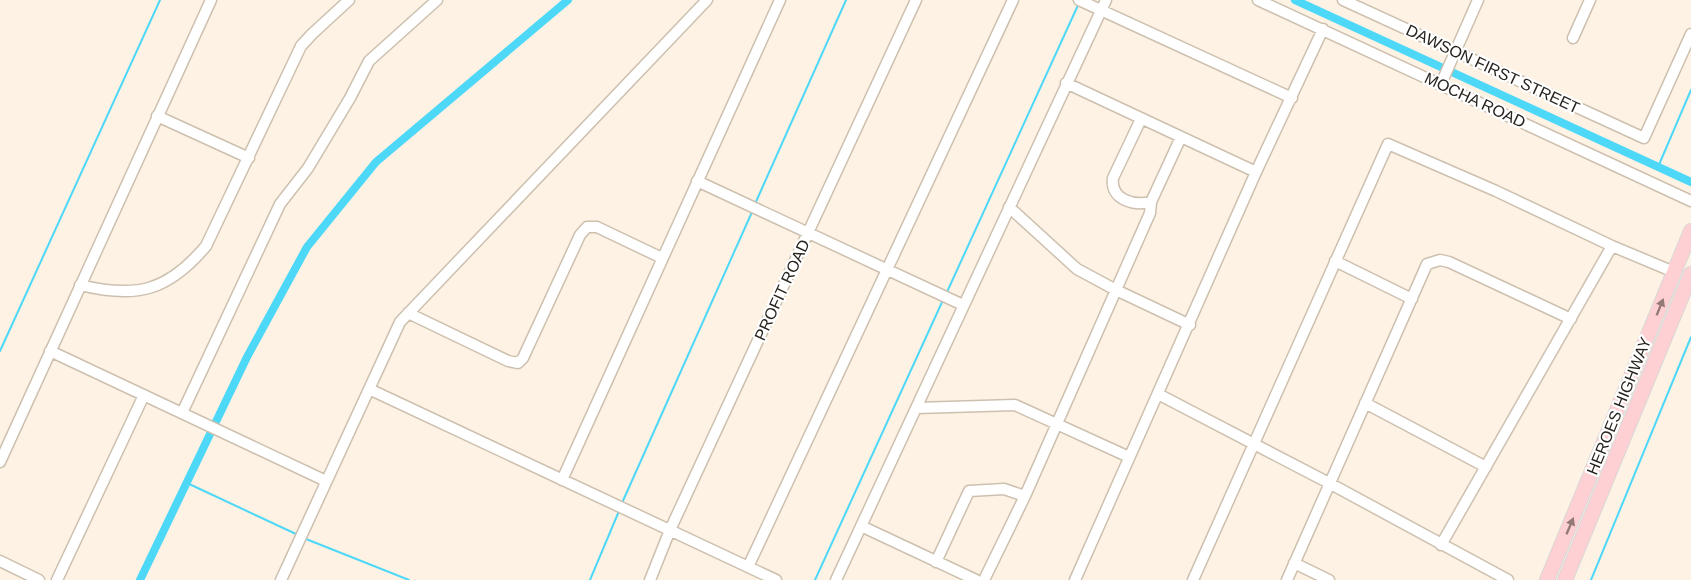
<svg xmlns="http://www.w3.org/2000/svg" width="1691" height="580" viewBox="0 0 1691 580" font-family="Arial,sans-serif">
<rect width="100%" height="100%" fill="#fdf2e4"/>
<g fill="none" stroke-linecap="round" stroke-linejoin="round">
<path stroke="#4ed8f7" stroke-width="2" d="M1658,167L1691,90
M755,204L846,0
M947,292L1079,3
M0,351L160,0
M187,483L296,534
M622,503L752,212
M306,539L409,580
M590,580L619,511
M815,580L943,300
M1591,580L1691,337"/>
<path stroke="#4ed8f7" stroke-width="8" d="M1295,0L1691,182
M140,580L247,357L307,247L376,162L568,0"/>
<defs>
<path id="minor" d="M1079,0L1292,98
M1258,0L1691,201
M1343,0L1644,138L1691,34
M1573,38L1590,0
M1066,83L1256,172
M1441,84L1478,0
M157,116L249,158
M1141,119L1113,178C1110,200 1134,206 1151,202L1181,137
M697,181L963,305
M1009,207L1077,269L1116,290L1190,325
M1335,261L1412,299
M80,285C137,299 168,291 206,246L301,46L312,34L349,0
M408,313L508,361L518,363L523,358L580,235L587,227H597L662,258
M50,351L326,481
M369,389L776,580
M1158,394L1329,483L1508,580
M1365,403L1486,467
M916,408L1015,405L1129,457
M182,413L280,204L308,168L350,98L369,61L437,0
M0,462L211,0
M562,480L780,0
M1025,496L1150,213L1151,202
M861,526L976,580
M1441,545L1612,246
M0,561L39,580
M936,562L969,491L1004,489L1025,496L984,580
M1294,563L1329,580
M748,567L1013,0
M57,580L144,395
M281,580L400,322L707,0
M650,580L670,530L916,0
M836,580L1106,0
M1075,580L1256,172L1323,29
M1193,580L1388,144L1496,191L1612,246L1674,272
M1287,580L1427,264L1440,260L1449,262L1571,319"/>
<path id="major" d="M1547,580L1691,231
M1565,580L1691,274"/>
</defs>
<use href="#minor" stroke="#cdc0af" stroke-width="13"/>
<use href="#major" stroke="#d8d7d6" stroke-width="16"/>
<use href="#minor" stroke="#fff" stroke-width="10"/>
<use href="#major" stroke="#fed0d4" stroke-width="14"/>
</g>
<defs><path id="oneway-solid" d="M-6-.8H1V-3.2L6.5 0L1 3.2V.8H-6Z" transform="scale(1.5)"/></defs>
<g fill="#937a78">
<use href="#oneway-solid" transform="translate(1660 307) rotate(-68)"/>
<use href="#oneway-solid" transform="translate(1570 526) rotate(-67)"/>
</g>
<g text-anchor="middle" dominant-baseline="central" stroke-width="4.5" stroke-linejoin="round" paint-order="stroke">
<g font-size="16" fill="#28231d" stroke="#fff">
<text transform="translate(1493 69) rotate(25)">DAWSON FIRST STREET</text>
<text transform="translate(1475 100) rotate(25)">MOCHA ROAD</text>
<text transform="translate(782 290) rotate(-65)">PROFIT ROAD</text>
<text transform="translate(1619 406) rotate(-68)">HEROES HIGHWAY</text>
</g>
</g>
</svg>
